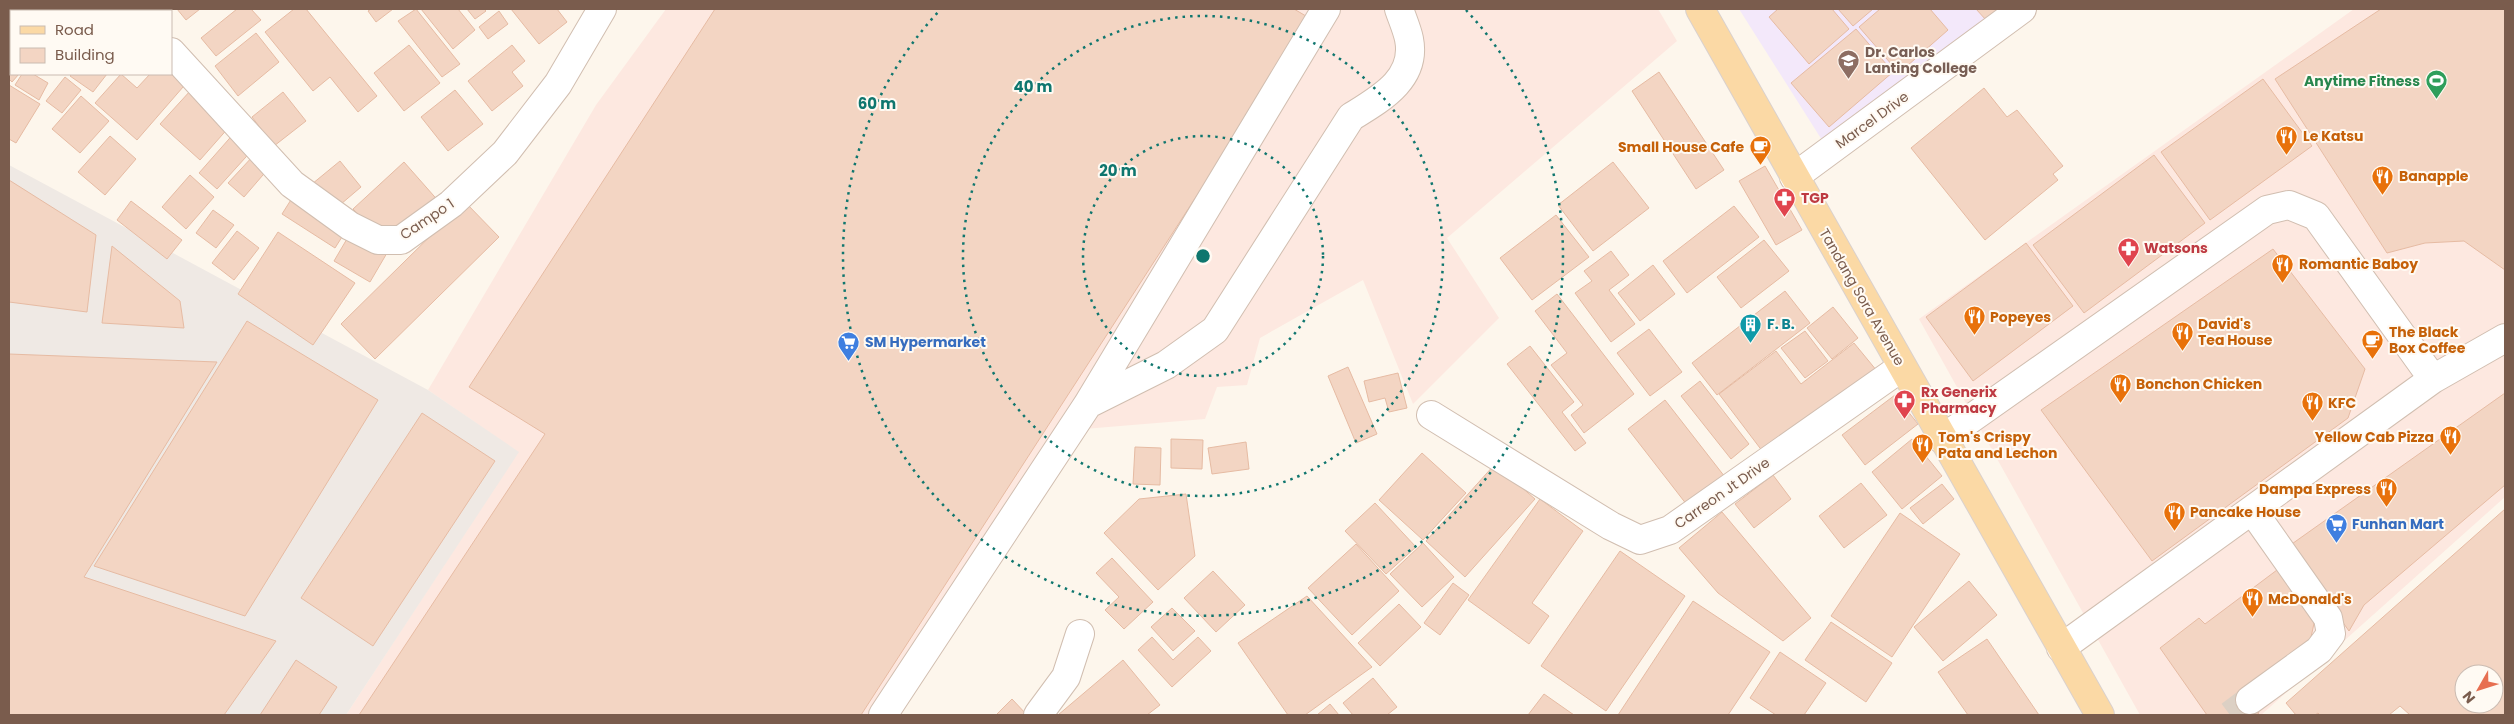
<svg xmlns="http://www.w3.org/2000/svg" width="2514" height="724" viewBox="0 0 2514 724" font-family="Poppins,sans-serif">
<rect width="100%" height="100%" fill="#fdf6ec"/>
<path fill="#fde8e0" d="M666,9H1658L1677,41L1447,238L1499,318L1413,404L1363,280L1260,338L1247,385L1217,387L1205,419L1084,429L891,715H346L518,452L428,390L596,105Z
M2354,9H2505V497L2261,715H2140L1919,319Z"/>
<path fill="#efe9e4" d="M9,165L428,390L519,452L346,715H9Z"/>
<path fill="#f3e8fa" d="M1739,9H2001L1827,148Z"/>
<path fill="#f3d5c3" stroke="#e6bba3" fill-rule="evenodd" d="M9,9H28L27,11H11V35L9,38Z
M72,9H108L105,11H70Z
M177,9H200L186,20Z
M237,9H251L261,20L216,56L201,38Z
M294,9H306L377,96L358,112L330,77L313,91L265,32Z
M371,9H393L376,22L368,11Z
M416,9L460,64L442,77L398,21Z
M421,9H458L475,30L453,49Z
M467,9H484L486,11L475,19Z
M511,9H557L567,22L539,44Z
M715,9H1294L1311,19L861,715H359L545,434L469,387Z
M1778,9H1832L1849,29L1809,64L1769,17Z
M1838,9H1873L1853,26Z
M1880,9H1930L1948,30L1899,73L1859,27Z
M1976,9H1999L1986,20Z
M2381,9H2505V270L2464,241L2425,243L2387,253L2275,79Z
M499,11L508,24L488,39L479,27Z
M1856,29L1893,72L1829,127L1791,83Z
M256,33L279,62L238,96L215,66Z
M409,45L440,83L404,111L374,73Z
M512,45L525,61L512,72L523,86L492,111L468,81Z
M9,63L11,65V74H19L12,82L9,79Z
M171,63L190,79L137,140L95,103L121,74L137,88L150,74H171Z
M1659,72L1724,170L1696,189L1632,91Z
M22,74H33L48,83L39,100L15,85Z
M72,74H107L93,92L70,76Z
M65,77L81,90L62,113L46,101Z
M2263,79L2312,146L2210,220L2161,152Z
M9,85L40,104L16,143L9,139Z
M1984,88L2007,117L2017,110L2063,166L2053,174L2058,180L1985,240L1911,148Z
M191,90L230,126L200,160L160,124Z
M455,90L483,124L448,151L421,117Z
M283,92L306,121L274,146L252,117Z
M81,96L109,121L80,153L52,129Z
M236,131L255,147L217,189L199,173Z
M110,136L136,159L105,195L78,172Z
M254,155L269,168L244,197L228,183Z
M2154,155L2205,223L2084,313L2033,245Z
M340,161L361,187L334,210L312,184Z
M404,162L441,204L397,238L368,225L353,209Z
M1613,162L1649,208L1593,251L1558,205Z
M1765,166L1802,230L1776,245L1739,181Z
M190,175L214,197L186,229L162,207Z
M9,180L96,235L87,312L9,302Z
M294,195L347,229L335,248L282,214Z
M131,201L182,240L167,259L117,220Z
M465,202L499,237L375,359L341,324Z
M1734,206L1759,237L1687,293L1663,261Z
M213,210L234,225L216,248L196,233Z
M1556,215L1589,257L1532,300L1500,258Z
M237,231L259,248L234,280L212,263Z
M278,232L355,283L313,345L238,294Z
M351,232L387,253L370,282L334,261Z
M1764,240L1789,271L1741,308L1717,277Z
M2026,243L2073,306L1973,381L1926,317Z
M112,246L180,301L184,328L102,323Z
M2273,249L2365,369L2348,418L2152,561L2041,410Z
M1611,251L1629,275L1609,290L1635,324L1611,342L1575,293L1592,281L1584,271Z
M1653,265L1675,294L1640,321L1618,293Z
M1785,291L1810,323L1717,395L1692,363Z
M1557,294L1634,394L1584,433L1571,415L1583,405L1551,365L1567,353L1535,311Z
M1833,307L1858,338L1832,359L1807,328Z
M247,321L378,400L245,616L94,566Z
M1649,329L1682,372L1650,396L1617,353Z
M1805,331L1828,361L1805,378L1781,348Z
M1854,343L1877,371L1766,456L1719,394L1776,351L1801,384Z
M1530,346L1574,402L1562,412L1586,443L1575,451L1507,364Z
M9,354L217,362L84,577L276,641L224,715H9Z
M1348,367L1377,434L1356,443L1328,376Z
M1398,373L1407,408L1389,412L1385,398L1369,402L1364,381Z
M1700,381L1749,444L1731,459L1681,396Z
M2505,393V485L2364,605L2349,631L2289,546Z
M1895,395L1918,424L1865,465L1842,435Z
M1665,400L1725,477L1687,505L1628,429Z
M422,413L495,461L373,646L301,598Z
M1171,439L1203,440L1202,469L1171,468Z
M1912,439L1942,476L1902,509L1872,472Z
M1246,442L1249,469L1212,474L1208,448Z
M1135,447L1161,448L1160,485L1133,484Z
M1422,453L1466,493L1423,540L1379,500Z
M1495,464L1535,499L1465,577L1426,541Z
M1773,475L1791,499L1754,528L1735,504Z
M1861,483L1887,515L1844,548L1819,516Z
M1942,484L1954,499L1923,524L1910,508Z
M1186,494L1195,556L1158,590L1104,533L1139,499Z
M1540,499L1583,531L1532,603L1549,616L1529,644L1468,600Z
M1375,503L1416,547L1386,574L1345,531Z
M2505,509V715H2410L2400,706L2389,715H2320L2318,713L2315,715H2296L2286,703ZM2464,674H2494V704H2464Z
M1722,512L1811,618L1783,641L1718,593L1679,548Z
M1900,513L1960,554L1892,657L1831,616Z
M1423,543L1454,577L1422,607L1390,574Z
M1356,544L1399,591L1352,635L1308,588Z
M1620,551L1685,596L1606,711L1541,666Z
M1112,558L1153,602L1124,629L1105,610L1119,597L1096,573Z
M2277,570L2315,619L2309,646L2245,692L2259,713L2256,715H2207L2160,648L2199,618L2205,624Z
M1213,571L1245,605L1216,632L1184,598Z
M1969,581L1997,615L1943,661L1914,627Z
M1453,583L1469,595L1440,635L1424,623Z
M1307,596L1372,667L1305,715H1288L1238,643Z
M1693,601L1770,652L1728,715H1618Z
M1399,604L1421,627L1380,666L1358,643Z
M1172,608L1195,631L1173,651L1151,627Z
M1831,622L1892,663L1866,702L1805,660Z
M1152,637L1173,660L1198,637L1211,651L1172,687L1138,650Z
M1987,639L2039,715H1968L1938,672Z
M1780,652L1826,683L1804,715H1776L1750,698Z
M296,660L337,687L319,715H260Z
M1123,660L1160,705L1147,715H1058Z
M1373,678L1397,707L1387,715H1353L1343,703Z
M1544,694L1574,715H1528Z
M1012,699L1027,715H996Z
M1330,704L1339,715H1317Z"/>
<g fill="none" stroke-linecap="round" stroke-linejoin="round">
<path stroke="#dcd0c4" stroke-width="28" stroke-dasharray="28 14" stroke-linecap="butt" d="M2230,715L2250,700"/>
<defs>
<path id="minor" d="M129,9L132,11
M171,52L292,184L350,226L378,240H401L451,204L505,153L558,84L602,9
M1794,177L2022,9
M1088,404L1166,365L1215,330L1351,117C1380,99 1417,79 1409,39C1407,29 1402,18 1399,9
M1431,415L1611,526L1640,540L1670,530L1902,367
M1942,439L2267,210L2289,205L2316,216L2433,379
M2061,648L2433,379L2505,338
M2250,700L2319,650L2331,634L2328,618L2252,510
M883,715L1088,404L1326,9
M1038,715L1066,677L1080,634"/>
<path id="major" d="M1700,9L2100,715"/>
</defs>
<use href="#minor" stroke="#d1beb0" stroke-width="30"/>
<use href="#major" stroke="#dad1cd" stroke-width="30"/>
<use href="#minor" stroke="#fff" stroke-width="28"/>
<use href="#major" stroke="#fbd9a5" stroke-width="28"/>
</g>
<g fill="none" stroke="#0f766e" stroke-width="2.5" stroke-dasharray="2.5 5">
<circle cx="1203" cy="256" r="120"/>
<circle cx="1203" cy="256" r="240"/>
<path d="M1466 10A360 360 0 1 1 940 10"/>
</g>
<defs>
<symbol id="university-pin" viewBox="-11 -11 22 30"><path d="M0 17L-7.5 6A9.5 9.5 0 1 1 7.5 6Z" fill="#8d6e63" stroke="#fffaf3"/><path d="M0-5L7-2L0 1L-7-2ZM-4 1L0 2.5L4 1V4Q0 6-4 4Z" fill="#fff"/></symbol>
<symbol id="stadium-pin" viewBox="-11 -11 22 30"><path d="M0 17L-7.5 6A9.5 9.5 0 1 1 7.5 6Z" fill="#2e9e5b" stroke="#fffaf3"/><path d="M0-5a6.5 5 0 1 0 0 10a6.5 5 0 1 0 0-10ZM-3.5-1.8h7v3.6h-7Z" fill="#fff"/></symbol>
<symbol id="restaurant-pin" viewBox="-11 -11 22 30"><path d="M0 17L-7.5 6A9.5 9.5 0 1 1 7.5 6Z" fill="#e8710a" stroke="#fffaf3"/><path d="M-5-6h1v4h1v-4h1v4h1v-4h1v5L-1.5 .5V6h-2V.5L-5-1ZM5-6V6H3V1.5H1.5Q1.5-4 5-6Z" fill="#fff"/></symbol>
<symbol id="cafe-pin" viewBox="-11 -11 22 30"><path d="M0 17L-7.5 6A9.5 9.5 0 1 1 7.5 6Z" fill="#e8710a" stroke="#fffaf3"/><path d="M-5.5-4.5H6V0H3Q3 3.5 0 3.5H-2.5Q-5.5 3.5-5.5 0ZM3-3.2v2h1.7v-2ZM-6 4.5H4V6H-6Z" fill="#fff"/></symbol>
<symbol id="pharmacy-pin" viewBox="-11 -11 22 30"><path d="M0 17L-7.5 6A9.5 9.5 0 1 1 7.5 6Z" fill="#e0444e" stroke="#fffaf3"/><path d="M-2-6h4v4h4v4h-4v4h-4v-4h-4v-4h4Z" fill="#fff"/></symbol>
<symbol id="building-pin" viewBox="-11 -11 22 30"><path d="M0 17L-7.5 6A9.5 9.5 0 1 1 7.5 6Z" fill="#0f9aa8" stroke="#fffaf3"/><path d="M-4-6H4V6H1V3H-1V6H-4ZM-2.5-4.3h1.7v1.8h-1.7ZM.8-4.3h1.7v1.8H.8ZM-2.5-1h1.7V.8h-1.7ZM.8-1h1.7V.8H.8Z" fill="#fff"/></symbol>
<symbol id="supermarket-pin" viewBox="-11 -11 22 30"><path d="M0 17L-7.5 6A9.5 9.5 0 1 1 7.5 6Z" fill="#3f7fe0" stroke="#fffaf3"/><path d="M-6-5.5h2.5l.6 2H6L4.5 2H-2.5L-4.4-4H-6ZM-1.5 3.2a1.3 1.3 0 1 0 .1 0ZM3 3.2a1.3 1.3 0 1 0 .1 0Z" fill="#fff"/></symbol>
</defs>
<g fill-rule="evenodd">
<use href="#university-pin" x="1836" y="48" width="25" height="34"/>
<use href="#stadium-pin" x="2424" y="68" width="25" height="34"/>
<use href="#restaurant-pin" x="2274" y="124" width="25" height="34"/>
<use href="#cafe-pin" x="1748" y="134" width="25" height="34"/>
<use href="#restaurant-pin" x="2370" y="164" width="25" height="34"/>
<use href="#pharmacy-pin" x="1772" y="186" width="25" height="34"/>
<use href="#pharmacy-pin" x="2116" y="236" width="25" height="34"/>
<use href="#restaurant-pin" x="2270" y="252" width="25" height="34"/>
<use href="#restaurant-pin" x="1962" y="304" width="25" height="34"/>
<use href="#building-pin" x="1738" y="312" width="25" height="34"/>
<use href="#restaurant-pin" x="2170" y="320" width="25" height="34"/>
<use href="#cafe-pin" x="2360" y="328" width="25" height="34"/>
<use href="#supermarket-pin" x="836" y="330" width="25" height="34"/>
<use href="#restaurant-pin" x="2108" y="372" width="25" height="34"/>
<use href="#pharmacy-pin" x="1892" y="388" width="25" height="34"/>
<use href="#restaurant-pin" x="2300" y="390" width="25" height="34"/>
<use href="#restaurant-pin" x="2438" y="424" width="25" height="34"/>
<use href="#restaurant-pin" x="1910" y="432" width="25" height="34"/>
<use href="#restaurant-pin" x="2374" y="476" width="25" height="34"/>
<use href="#restaurant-pin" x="2162" y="500" width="25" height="34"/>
<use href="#supermarket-pin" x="2324" y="512" width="25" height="34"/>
<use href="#restaurant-pin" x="2240" y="586" width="25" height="34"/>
</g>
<g text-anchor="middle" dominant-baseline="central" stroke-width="4" stroke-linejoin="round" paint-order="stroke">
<g font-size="14" font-weight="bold" fill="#785e54" stroke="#fffaf3" text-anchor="start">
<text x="1865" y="52">Dr. Carlos<tspan x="1865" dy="16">Lanting College</tspan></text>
</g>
<g font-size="14" font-weight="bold" fill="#27864d" stroke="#fffaf3" text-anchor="end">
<text x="2420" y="81">Anytime Fitness</text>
</g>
<g font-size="14" fill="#7a5c4d" stroke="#fffaf3">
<text transform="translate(1872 120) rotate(-36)">Marcel Drive</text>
<text transform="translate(427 219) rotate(-34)">Campo 1</text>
<text transform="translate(1862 297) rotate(60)">Tandang Sora Avenue</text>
<text transform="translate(1722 493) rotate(-35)">Carreon Jt Drive</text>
</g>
<g font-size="14" font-weight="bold" fill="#c56008" stroke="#fffaf3" text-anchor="start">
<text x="2303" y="136">Le Katsu</text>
<text x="1744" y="147" text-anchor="end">Small House Cafe</text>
<text x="2399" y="176">Banapple</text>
<text x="2299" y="264">Romantic Baboy</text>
<text x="1990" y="317">Popeyes</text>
<text x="2198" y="324">David's<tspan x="2198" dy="16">Tea House</tspan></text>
<text x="2389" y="332">The Black<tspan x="2389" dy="16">Box Coffee</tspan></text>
<text x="2136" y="384">Bonchon Chicken</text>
<text x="2328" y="403">KFC</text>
<text x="1938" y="437">Tom's Crispy<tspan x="1938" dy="16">Pata and Lechon</tspan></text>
<text x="2434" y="437" text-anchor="end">Yellow Cab Pizza</text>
<text x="2371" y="489" text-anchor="end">Dampa Express</text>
<text x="2190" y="512">Pancake House</text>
<text x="2268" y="599">McDonald's</text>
</g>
<g font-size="14" font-weight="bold" fill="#be3a42" stroke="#fffaf3" text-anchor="start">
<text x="1801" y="198">TGP</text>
<text x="2144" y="248">Watsons</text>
<text x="1921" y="392">Rx Generix<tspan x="1921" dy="16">Pharmacy</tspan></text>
</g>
<g font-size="14" font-weight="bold" fill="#0d838f" stroke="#fffaf3" text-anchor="start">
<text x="1767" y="324">F. B.</text>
</g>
<g font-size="14" font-weight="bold" fill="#366cbe" stroke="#fffaf3" text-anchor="start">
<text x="865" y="342">SM Hypermarket</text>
<text x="2352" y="524">Funhan Mart</text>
</g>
</g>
<circle cx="1203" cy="256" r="8" fill="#0f766e" stroke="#fffaf3" stroke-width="2.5"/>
<g font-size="15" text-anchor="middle" font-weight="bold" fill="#0f766e" stroke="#fffaf3" stroke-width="4" stroke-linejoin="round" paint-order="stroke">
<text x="1033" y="92">40 m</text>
<text x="877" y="109">60 m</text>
<text x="1118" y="176">20 m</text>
</g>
<rect width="2514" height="724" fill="none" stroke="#7a5c4d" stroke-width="20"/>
<rect x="10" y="10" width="162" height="65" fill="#fffaf3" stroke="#cabbb1"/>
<rect x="20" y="26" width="25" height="8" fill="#fbd9a5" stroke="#cabbb1"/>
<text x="55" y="35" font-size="15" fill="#7a5c4d">Road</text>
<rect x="20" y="48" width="25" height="15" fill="#f3d5c3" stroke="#cabbb1"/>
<text x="55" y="60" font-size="15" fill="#7a5c4d">Building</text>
<g transform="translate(2479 689) rotate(231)"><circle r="24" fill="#fffaf3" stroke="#cabbb1"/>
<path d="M0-4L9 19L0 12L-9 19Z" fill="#e76f51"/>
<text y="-8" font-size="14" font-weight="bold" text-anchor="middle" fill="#7a5c4d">N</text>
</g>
</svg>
